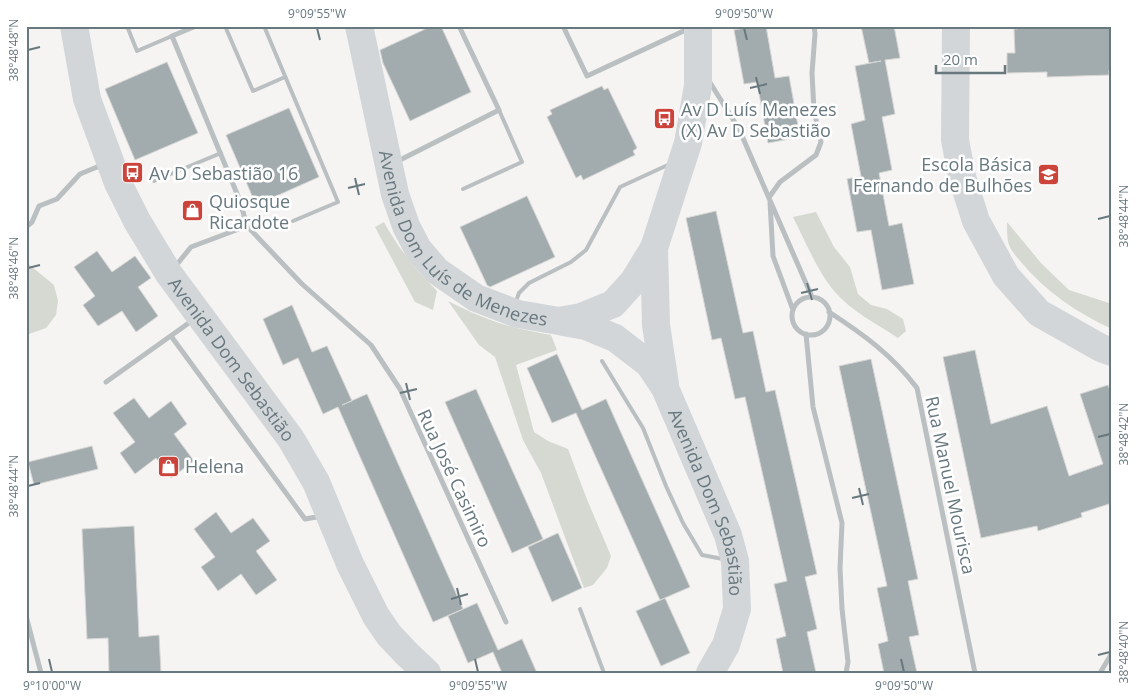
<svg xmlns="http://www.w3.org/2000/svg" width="1138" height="699" viewBox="0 0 1138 699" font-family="'Open Sans',sans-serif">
<rect width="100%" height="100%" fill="#f5f4f2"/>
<path fill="#d5d9d1" d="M816,212L834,247L850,267L858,294L871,305L887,309L903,319L906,331L898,338C877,324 851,311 835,292C819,274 804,239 793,217Z
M384,222C398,248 416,270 437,291L433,310L415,302L375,227Z
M1007,222L1041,263L1069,290L1112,304V329C1077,313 1045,291 1021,262C1016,256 1010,250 1008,242C1007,236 1007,229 1007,222Z
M26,262L54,285L58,301L56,315L46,328L29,334H26Z
M448,301C485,320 510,328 551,335L557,350L516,365L534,432L548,441L568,449L586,497L611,556L607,568L593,585L584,588L541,473L523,440L495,357L479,345Z"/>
<path fill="#a2abae" stroke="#d6d6d4" d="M432,26H441L471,92L410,121L383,63L380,50Z
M755,26H766L775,78L789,76L800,137L768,143L757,82L744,84L734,30Z
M861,26H894L900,58L885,60L895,114L882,117L892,170L879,173L889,226L902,223L914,284L882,290L871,230L857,232L847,179L861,176L851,124L865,120L855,66L881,61L869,63Z
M1018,26H1112V70H1109V75L1047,77V72L1007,73V53H1015L1014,29H1018Z
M167,62L198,133L135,160L105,89Z
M602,86L604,90L608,88L637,148L633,151L635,155L583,180L581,175L576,178L547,117L552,114L550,110Z
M289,108L319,177L256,205L226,135Z
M527,196L555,257L490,287L487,285L460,227Z
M716,211L743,333L753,331L766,392L775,390L817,574L805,577L817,629L807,632L816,673H783L776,639L786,636L774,584L787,581L745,397L735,399L721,338L712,340L686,218Z
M97,251L112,272L135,256L151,278L138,287L158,316L136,332L122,311L98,326L83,305L95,296L74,267Z
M292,305L312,352L327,346L352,401L342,405L367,394L463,609L433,622L338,407L323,414L298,358L283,365L263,319Z
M975,350L991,424L1047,406L1069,476L1103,464L1080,394L1108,385L1112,396V503L1081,513L1082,517L1038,531L1037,526L981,538L943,357Z
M557,354L582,410L606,399L690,587L660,600L576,413L552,423L527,368Z
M871,359L918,579L908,581L919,635L909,637L917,673H884L878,644L888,641L877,588L887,586L839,366Z
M476,389L543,539L512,553L445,402Z
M134,398L149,418L171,401L187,424L174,434L194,461L171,478L156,458L135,474L120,453L135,442L113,413Z
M92,446L98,469L34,485L28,462Z
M216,512L231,533L253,518L270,541L256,551L277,580L256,595L241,574L218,591L201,567L215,557L194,529Z
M134,526L139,637L159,635L161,673H109L108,638L87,639L82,529Z
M558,533L582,588L552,602L528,547Z
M665,598L690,653L661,666L636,611Z
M477,603L498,650L522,639L537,673H502L493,652L468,663L448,616Z"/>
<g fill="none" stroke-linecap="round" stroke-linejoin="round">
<path stroke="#babfc1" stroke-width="4" d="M127,26L137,51L172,36
M225,26L253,91L285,77
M264,26L338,202L293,221
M154,181L221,153
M463,189L522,162L499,110
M515,304L519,293L529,283L571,262L586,250L620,187L670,164
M602,361L643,428L666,486L683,523L702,555L723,559
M580,609L604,673"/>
<path stroke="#babfc1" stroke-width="5" d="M196,26L172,36L240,201L247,226
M563,26L587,76L690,28
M709,81L739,129L812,297
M396,162L499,110L459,26
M770,196L780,182L816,155L821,142L814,111L812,73L815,34L814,26
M770,202L773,256L793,310
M26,227L32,222L39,206L57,199L80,174L102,165
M174,268L191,247L247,226L302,284L371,345L400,389L506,622
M792 316a19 19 0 1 1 38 0a19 19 0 1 1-38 0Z
M829,312C863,334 892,355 917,388L975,673
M806,334L813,407L842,523L840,568L842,609L848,662L846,673
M171,336L305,519L322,516
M106,382L193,320
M26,616L41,673
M1100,673L1112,653"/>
<g stroke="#d2d6d9" stroke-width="28">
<path id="s1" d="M74,26L87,99L118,183L137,221L169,274L291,439L316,482L350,564L376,616L389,635L407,654L427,673"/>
<path id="s2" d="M359,26L395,194L406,226L418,249L437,271L476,298L518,314L559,321L581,317L613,304L633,282L654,248L688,143L698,86V26"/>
<path d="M956,26L955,140L962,177L976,221L1006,276L1039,313L1101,348L1112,352"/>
<path d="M654,248L656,325L665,384"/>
<path id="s3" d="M563,322L586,326L615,338L649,364L665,388L728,535L735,561L737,609L726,645L710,673"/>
</g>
</g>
<path fill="none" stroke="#67787f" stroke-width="2" d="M317,28L320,40M744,28L747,40M28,50L40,47M756,77L760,94M750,88L767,84M355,178L359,195M348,188L365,184M1098,219L1110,216M28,268L40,265M807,283L812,300M801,293L818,289M406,383L410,400M400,393L417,389M1098,437L1110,434M28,486L40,483M859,488L863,505M852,498L869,494M457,588L461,605M451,599L468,594M1098,655L1110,652M49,659L52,672M475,659L478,672M901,659L904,672"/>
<defs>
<symbol id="bus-square" viewBox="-11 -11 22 22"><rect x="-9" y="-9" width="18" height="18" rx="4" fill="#cc433a" stroke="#fff"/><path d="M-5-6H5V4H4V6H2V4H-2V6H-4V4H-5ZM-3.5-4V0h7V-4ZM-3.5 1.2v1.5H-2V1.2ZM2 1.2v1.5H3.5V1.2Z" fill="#fff"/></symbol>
<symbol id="school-square" viewBox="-11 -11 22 22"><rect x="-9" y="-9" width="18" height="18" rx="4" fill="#cc433a" stroke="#fff"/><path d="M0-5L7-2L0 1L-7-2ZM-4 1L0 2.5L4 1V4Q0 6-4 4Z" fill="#fff"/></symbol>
<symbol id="shop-square" viewBox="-11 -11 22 22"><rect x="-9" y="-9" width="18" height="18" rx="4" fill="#cc433a" stroke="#fff"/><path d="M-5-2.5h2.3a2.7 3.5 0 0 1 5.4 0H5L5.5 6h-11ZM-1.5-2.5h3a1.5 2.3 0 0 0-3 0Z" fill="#fff"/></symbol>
</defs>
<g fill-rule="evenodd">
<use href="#bus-square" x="652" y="106" width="25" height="25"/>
<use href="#bus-square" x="120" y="160" width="25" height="25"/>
<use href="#school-square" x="1036" y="162" width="25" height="25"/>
<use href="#shop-square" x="180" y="198" width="25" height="25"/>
<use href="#shop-square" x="156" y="454" width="25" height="25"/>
</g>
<g text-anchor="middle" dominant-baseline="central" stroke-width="5" stroke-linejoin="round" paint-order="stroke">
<g font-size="18" fill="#67787f" stroke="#fff" text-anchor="start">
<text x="681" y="109">Av D Luís Menezes<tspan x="681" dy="21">(X) Av D Sebastião</tspan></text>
<text x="1032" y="164" text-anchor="end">Escola Básica<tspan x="1032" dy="21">Fernando de Bulhões</tspan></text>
<text x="149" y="173">Av D Sebastião 16</text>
<text x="209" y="201">Quiosque<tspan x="209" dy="21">Ricardote</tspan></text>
<text x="185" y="466">Helena</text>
</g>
<g font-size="18" fill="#67787f" stroke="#fff">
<text stroke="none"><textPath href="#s2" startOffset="255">Avenida Dom Luís de Menezes</textPath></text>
<text stroke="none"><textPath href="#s1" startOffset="374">Avenida Dom Sebastião</textPath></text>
<text transform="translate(455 478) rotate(65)">Rua José Casimiro</text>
<text transform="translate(951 485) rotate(78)">Rua Manuel Mourisca</text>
<text stroke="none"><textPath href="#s3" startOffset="249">Avenida Dom Sebastião</textPath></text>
</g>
</g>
<rect width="1138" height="699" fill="none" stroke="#ffffff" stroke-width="55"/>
<path d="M936 65v8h69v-8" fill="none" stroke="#67787f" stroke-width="2.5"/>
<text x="943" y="65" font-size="15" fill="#67787f" stroke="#ffffff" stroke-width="4" paint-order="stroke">20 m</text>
<rect x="28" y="28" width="1082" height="644" fill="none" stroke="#67787f" stroke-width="2"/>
<g font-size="12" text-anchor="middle" fill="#67787f">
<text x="317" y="18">9°09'55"W</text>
<text x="744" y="18">9°09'50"W</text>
<text transform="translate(14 50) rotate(-90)" y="4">38°48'48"N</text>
<text transform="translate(1124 216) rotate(-90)" y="4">38°48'44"N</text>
<text transform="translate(14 268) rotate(-90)" y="4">38°48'46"N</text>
<text transform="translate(1124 434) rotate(-90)" y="4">38°48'42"N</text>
<text transform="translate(14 486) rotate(-90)" y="4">38°48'44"N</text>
<text transform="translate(1124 652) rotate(-90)" y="4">38°48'40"N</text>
<text x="52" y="690">9°10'00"W</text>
<text x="478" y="690">9°09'55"W</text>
<text x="904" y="690">9°09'50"W</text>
</g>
</svg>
